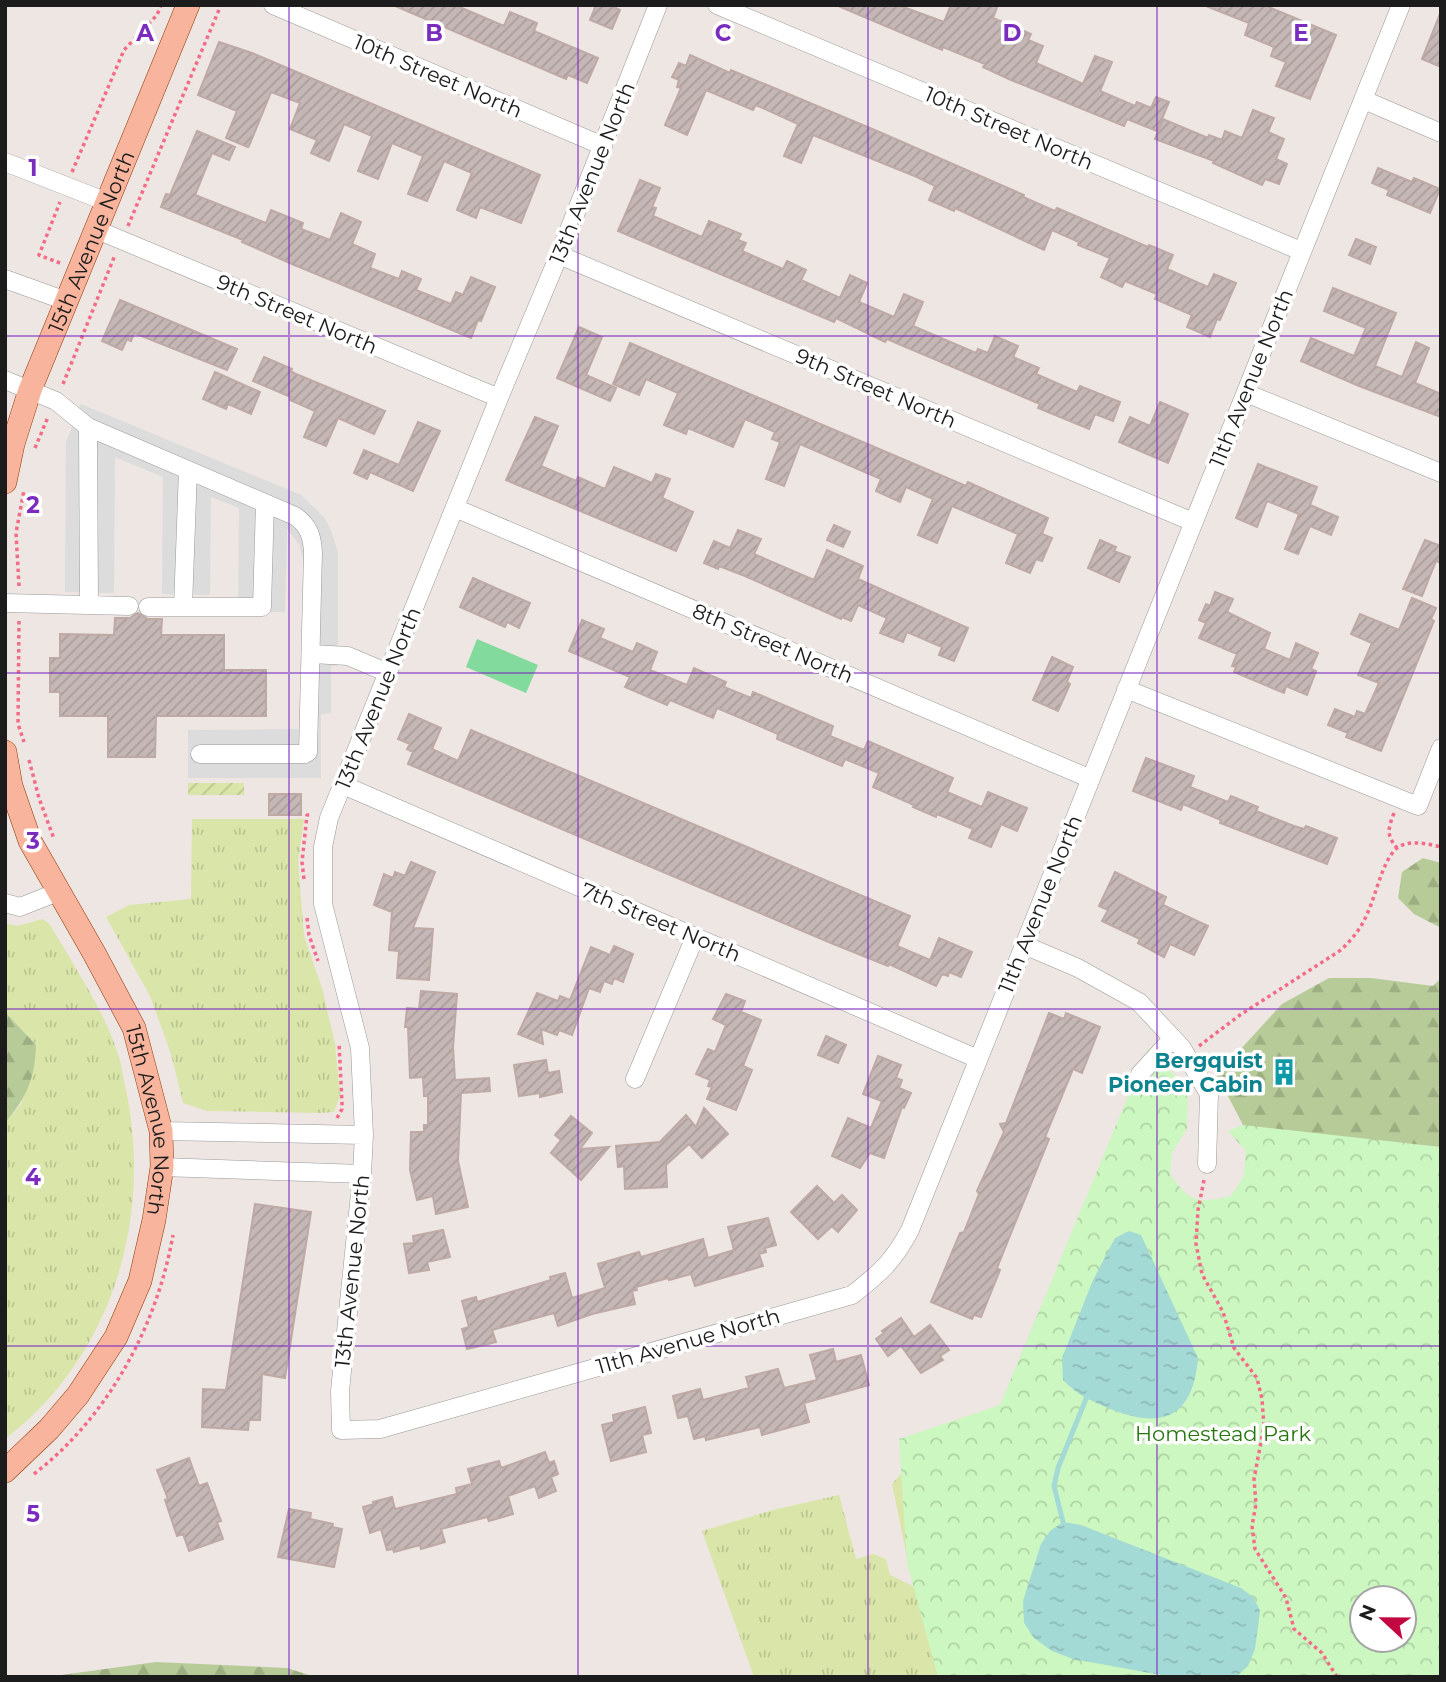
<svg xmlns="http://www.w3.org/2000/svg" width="1446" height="1682" viewBox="0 0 1446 1682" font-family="Montserrat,sans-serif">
<defs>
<pattern id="grass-tufts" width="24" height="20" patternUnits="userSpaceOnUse" patternTransform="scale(1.75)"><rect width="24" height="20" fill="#dae6a9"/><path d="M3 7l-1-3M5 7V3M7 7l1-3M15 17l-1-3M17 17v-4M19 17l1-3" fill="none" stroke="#bac591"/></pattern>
<pattern id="forest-firs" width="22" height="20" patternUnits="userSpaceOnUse" patternTransform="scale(1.75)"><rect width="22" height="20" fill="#b7cb98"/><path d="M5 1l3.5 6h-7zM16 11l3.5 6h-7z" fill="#9dae82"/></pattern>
<pattern id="park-crowns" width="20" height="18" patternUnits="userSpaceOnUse" patternTransform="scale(1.75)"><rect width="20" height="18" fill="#ccf7c0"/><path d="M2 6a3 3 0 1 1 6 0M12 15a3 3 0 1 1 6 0" fill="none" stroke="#afd3a4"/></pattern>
<pattern id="garden-furrows" width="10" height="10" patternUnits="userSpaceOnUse" patternTransform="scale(1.75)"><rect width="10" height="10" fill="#dae6a9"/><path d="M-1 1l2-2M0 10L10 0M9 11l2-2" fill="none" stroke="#bac591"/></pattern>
<pattern id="water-ripples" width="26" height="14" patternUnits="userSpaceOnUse" patternTransform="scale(1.75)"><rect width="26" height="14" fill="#a4dad5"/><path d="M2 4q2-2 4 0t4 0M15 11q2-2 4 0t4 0" fill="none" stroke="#8dbab6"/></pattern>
<pattern id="building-hatch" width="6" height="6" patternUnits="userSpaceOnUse" patternTransform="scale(1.75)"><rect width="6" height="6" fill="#c5b7b6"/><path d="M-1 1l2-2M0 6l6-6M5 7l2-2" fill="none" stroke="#a99d9c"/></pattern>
</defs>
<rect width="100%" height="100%" fill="#ede6e2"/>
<path fill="url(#grass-tufts)" d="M192,819H304L298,861L304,936L322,988L335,1043L340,1096L334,1112L320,1113L207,1111L183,1103L171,1054L150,996L106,917L129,905L191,899Z
M43,919L51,926C74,967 103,1008 118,1054C122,1065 123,1078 126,1090C153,1219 112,1357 5,1439V1123L21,1104L36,1045L5,1012V923L17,926Z
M910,1464L1021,1677H754L702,1531L773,1510L839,1495L856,1559L873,1554L886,1559L890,1575L913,1586L892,1484Z"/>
<path fill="url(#forest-firs)" d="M1423,858L1441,863V928L1414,914L1398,898L1402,872Z
M1329,978H1371L1433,986L1441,978V1677L1404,1640V1598H1362L1261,1151L1243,1125L1217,1075L1282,1004Z
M5,1012L36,1045C35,1078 27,1097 5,1123Z
M156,1662L287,1668L315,1677H47Z"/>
<path fill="url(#park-crowns)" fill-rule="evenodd" d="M1148,1048L1188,1089L1187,1128L1172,1153L1170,1174C1190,1203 1197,1204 1231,1196L1244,1176L1246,1151L1228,1131L1243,1125L1441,1147V1677H938L907,1563L899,1439L1000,1405ZM1362,1598H1404V1640H1362Z"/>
<path fill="url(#garden-furrows)" d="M188,783H244V795H188Z"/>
<path fill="#82da9d" d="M477,639L538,665L526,693L466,667Z"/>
<path fill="#dcdcdc" d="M81,404L301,495L324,517L330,528L338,552V666H331V713L321,714V778H188V730L303,729V558L299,544L287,529L285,612H238L239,508L211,497L210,595L162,594L163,477L115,457L114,593L65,592L66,442Z"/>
<path fill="url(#water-ripples)" d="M1129,1231L1141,1235L1198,1358C1193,1419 1161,1430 1108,1408C1088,1399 1079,1396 1063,1380L1062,1358L1093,1280L1115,1238Z
M1063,1522L1081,1525L1241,1588L1254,1598L1260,1611L1255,1649L1248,1666L1236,1677H1172L1073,1659L1052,1651L1034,1638L1024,1623L1023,1601L1041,1544L1050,1531Z"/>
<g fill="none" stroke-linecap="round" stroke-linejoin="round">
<path stroke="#a4dad5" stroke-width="5" d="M1063,1522L1054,1486L1058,1468L1088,1394"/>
</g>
<path fill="url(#building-hatch)" stroke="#bea9a5" stroke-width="2" d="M393,5H455L504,26L510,12L537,23L534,31L598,58L587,83L568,75L566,79Z
M596,5H610L620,10L612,29L590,20Z
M836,5H898L944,22L951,5H998L993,18L1031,34L1028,40L1043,46L1036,63L1083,84L1095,56L1112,62L1100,91L1135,106L1137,102L1151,108L1156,97L1169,102L1157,131L1127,119L1124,126L1011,80L983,67L985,64L943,47L942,50Z
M1264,5L1336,35L1310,99L1276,86L1286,62L1271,56L1274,47L1245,35L1249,23L1206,6Z
M1440,14H1441V67L1422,59Z
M219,42L252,53L540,175L521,223L480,207L476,218L457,210L472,173L444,161L427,201L408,194L423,156L392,143L378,179L358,171L372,136L344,124L329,161L311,153L317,140L290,129L300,103L271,92L249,146L248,147L226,138L237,111L198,95Z
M690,55L730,73L731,70L877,131L1024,195L1023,197L1055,211L1057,208L1148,247L1149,245L1173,255L1167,269L1208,287L1214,274L1236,283L1220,320L1217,319L1210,337L1187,327L1192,315L1155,299L1157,294L1125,281L1122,287L1101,277L1110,258L1078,245L1079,242L1052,230L1044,250L955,208L954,211L929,200L935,186L917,177L813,135L801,163L784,156L798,124L756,105L753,110L706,90L687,135L665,125L681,88L677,87L679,80L672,77L679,63L686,66Z
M1253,110L1274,118L1268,132L1284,139L1276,159L1287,164L1279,184L1265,179L1262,185L1213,163L1214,161L1155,139L1163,119L1208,138L1209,135L1222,140L1225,131L1242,138Z
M197,131L235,147L229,160L212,153L195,195L266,223L271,210L303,223L301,229L330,240L341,213L361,222L352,244L375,254L370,268L399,279L402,271L421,279L416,290L451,304L456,292L463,295L471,277L495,287L481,321L478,320L471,338L292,264L242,242L243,240L161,207L166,194L170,195Z
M1378,168L1412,182L1414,178L1440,189L1430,213L1387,195L1389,190L1372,183Z
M640,180L660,188L652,207L656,208L653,216L702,237L709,221L741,234L738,240L746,243L742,251L783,269L787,261L806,270L801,280L840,298L850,275L867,283L859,302L894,317L904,294L923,302L913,326L976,353L978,349L988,353L995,336L1018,346L1013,357L1039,368L1036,374L1077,392L1080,386L1120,402L1113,421L1095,414L1089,429L1038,408L1040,404L887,339L885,342L836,318L834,322L618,231Z
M1356,239L1376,247L1370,264L1349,255Z
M1333,288L1396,313L1375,366L1402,377L1416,342L1429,348L1415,383L1441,394V417L1359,386L1301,361L1311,338L1354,356L1366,328L1324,311Z
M120,300L237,349L227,370L134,333L131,341L127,339L122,350L102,341Z
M579,327L602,337L586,375L616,388L610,401L557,378Z
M630,343L966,486L968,482L1048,518L1042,534L1052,538L1042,561L1036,559L1030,573L1006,563L1018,534L952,506L937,543L918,535L933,499L906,487L900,502L876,491L881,479L800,444L784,486L766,479L780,442L772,439L775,432L745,419L733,447L688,428L686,434L664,425L678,393L646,379L639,395L613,384Z
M264,357L292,369L291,371L296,374L385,411L374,434L338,418L326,446L304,437L315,411L290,400L291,397L253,381Z
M215,372L260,392L251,414L228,404L226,409L203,399Z
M1160,402L1188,414L1168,463L1119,442L1130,417L1150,426Z
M535,417L558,426L541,466L576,481L578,477L605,489L614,467L652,483L656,474L670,479L662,498L693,512L676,551L506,480Z
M418,422L440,431L413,491L370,472L367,479L354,473L364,450L399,465Z
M1258,464L1317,487L1310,505L1338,517L1331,535L1310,526L1298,554L1285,549L1299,514L1267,501L1257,527L1236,518Z
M834,525L850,532L843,547L827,540Z
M738,530L761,539L754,554L814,580L827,550L863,566L858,579L968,628L954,661L939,655L942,647L907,632L903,642L880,633L887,618L858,605L851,621L842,617L841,619L745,576L719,566L718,569L704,563L714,541L730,548Z
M1100,540L1116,547L1114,551L1130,557L1119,582L1088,568Z
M1425,540L1441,546V563L1436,561L1422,596L1403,589Z
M473,578L530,603L519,628L507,622L505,627L460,607Z
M1215,592L1233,599L1227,612L1270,633L1264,649L1290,660L1296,643L1318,653L1311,669L1316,671L1307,695L1286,686L1284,693L1234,672L1236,667L1232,666L1237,654L1199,638L1206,623L1199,620L1206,604L1210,606Z
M1412,598L1436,608L1431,619L1434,621L1381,751L1346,737L1348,733L1328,725L1335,709L1355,717L1357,711L1365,714L1379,683L1358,675L1372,643L1351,634L1360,614L1399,630Z
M138,613L148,619H162L161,635H224V670H266V716H156L155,757H108V716H60V692H50V658H60V634L114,635L115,618H130Z
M582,620L604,629L600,638L633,652L637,643L657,652L650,670L687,685L694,668L726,682L724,687L751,698L753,692L833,726L830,736L864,750L868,741L953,778L947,792L982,807L988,792L1027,808L1017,831L1001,824L991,847L969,838L973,829L937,814L936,817L913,807L914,805L873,787L879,773L845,759L842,766L777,739L778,734L717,708L713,718L670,700L667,705L625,687L630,677L569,651Z
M1052,657L1073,667L1067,682L1070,684L1058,711L1033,700Z
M409,714L441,728L432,749L458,761L471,730L910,916L897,946L930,960L939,938L972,952L961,977L949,972L948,976L942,974L936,986L889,964L888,966L831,943L408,764L413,752L407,749L410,744L398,739Z
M1146,758L1194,776L1190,787L1228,802L1231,796L1258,807L1256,811L1294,826L1304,829L1306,826L1337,838L1327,864L1220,823L1221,820L1183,804L1181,810L1133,791Z
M269,794H301V815H269Z
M411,862L435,872L413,928L433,929L429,980L397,978L399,951L389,950L392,912L374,905L384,874L393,878L395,872L405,876Z
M1115,872L1166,897L1163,905L1208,926L1194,955L1170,944L1164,957L1138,943L1140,939L1102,921L1108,910L1099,906Z
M614,946L633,954L623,982L614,978L612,984L604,981L600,992L589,988L572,1035L559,1030L557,1035L541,1029L543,1044L518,1034L537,993L558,1001L560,996L570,1000L591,947L610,955Z
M421,991L457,994L453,1047L455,1080L489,1078L490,1091L461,1093L458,1161L468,1207L436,1214L433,1196L417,1200L410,1170L411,1132H424V1125H428V1096H424L423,1077L410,1078L408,1027H405L407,1008L419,1009Z
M726,994L745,1001L741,1012L761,1020L743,1066L752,1070L736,1110L707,1099L712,1087L708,1086L710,1080L696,1074L708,1049L715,1052L726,1025L713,1019Z
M1049,1013L1064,1019L1066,1013L1100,1027L1082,1073L1073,1069L1045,1137L1049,1139L997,1268L1000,1270L981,1317L974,1315L972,1319L931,1302L960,1233L964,1232L979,1194L977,1191L1004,1132L1000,1124L1006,1123Z
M826,1036L846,1045L838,1063L818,1055Z
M878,1056L901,1065L896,1078L902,1080L899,1088L911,1093L904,1108L902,1107L884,1158L870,1153L860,1168L832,1156L848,1118L871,1128L882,1101L863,1094Z
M1281,1057L1296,1063L1287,1085L1273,1080Z
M546,1060L548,1073L559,1071L562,1092L540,1097V1093L519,1096L514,1065Z
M704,1108L728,1134L702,1158L689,1144L666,1165L667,1187L625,1189L624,1166L618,1167L616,1146L660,1142L686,1115L696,1127Z
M571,1116L592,1133L580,1149L609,1147L581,1180L551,1153L561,1140L555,1135Z
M817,1186L834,1203L842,1195L857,1210L838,1232L832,1226L818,1239L791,1212Z
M255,1204L311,1212L285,1378L262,1374L260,1420H249L248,1430L202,1427L203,1389L226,1390Z
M768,1218L776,1245L765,1248L766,1252L759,1254L763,1266L695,1286L691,1274L669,1280L668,1278L636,1287L637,1290L632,1291L635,1304L592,1314L558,1326L554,1313L492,1330L496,1342L467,1349L462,1329L469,1327L462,1301L476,1297L477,1302L551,1280L550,1277L565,1273L572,1298L605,1288L598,1264L639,1252L641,1257L703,1239L708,1258L734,1250L728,1227Z
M443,1230L450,1257L427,1262L429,1270L409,1273L404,1244L414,1243L413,1236Z
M901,1318L914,1337L930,1325L949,1350L940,1356L943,1360L921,1373L901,1346L888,1356L876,1339L884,1333L882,1331Z
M833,1349L836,1362L861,1355L869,1385L804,1403L809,1422L762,1435L760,1427L706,1440L705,1436L694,1439L688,1416L678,1418L673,1396L700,1389L703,1400L749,1388L746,1377L778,1369L784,1388L817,1380L810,1355Z
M645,1407L651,1433L642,1435L646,1452L611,1461L602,1425L614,1422L613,1415Z
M545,1452L549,1463L554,1461L558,1474L551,1477L556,1491L539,1498L535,1486L508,1496L513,1514L489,1521L487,1517L441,1529L445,1542L421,1549L420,1545L394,1552L393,1549L387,1550L381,1529L370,1533L363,1507L374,1504L373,1502L392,1497L395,1509L457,1494L456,1488L472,1484L468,1469L499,1461L501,1468Z
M189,1458L199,1486L207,1483L221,1521L217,1522L223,1539L189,1551L183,1534L177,1536L165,1500L168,1499L157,1470Z
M289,1509L311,1513L310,1519L333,1524L332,1527L342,1529L334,1567L278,1557Z"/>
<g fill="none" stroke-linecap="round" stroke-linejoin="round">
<defs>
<path id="minor" d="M273,5L603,146
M658,5L559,255L499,398L329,818L323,847V904L360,1048L364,1135L362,1174L340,1391L341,1430L380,1429L852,1295C880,1273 893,1262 910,1230L1401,5
M717,5L1301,251
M1364,100L1441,133
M5,162L107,202
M95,229L499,398
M559,255L1193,522
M5,279L66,301
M5,380L56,401L88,427L295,516C309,526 312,536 313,552L308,752L305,754H200
M1246,393L1441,473
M88,427L89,605
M455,508L1091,779
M5,603L129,606
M148,607H262L265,503
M183,607L188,470
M312,654L348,656L388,673
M1126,689L1418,806L1441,748
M343,785L978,1059
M5,903L20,907L58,892
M1024,945L1078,968L1139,1002L1182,1048L1209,1094L1207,1164
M1140,1074L1173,1038
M635,1079L695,937
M161,1131L364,1135
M162,1167L362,1174"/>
<g id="major">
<path id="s1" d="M5,482L13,444L30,390L188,5"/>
<path id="s2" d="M5,752L11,786L30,841L94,953L134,1028L161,1131L162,1167L154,1220L140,1281L116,1337L78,1395L49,1429L5,1471"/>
</g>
</defs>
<use href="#minor" stroke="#999" stroke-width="19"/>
<use href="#major" stroke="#903705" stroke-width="24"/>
<path stroke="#f56c88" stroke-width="3.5" stroke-dasharray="3.5 3.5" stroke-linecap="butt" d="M72,172L124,50L157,15L161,5
M128,226L221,5
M60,263L39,255L60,202
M63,384L115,255
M35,448L48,417
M19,586L16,533L24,490
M19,621L18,724L24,742
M29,760L39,798L54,839
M1394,813C1388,829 1386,835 1397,848
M304,879L302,862L307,815H311
M307,918L309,935L318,961
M1199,1046L1240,1015L1341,950C1352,939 1361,929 1367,914C1376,896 1382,861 1397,848C1409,839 1428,844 1441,847
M337,1118L342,1109V1103L339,1043
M1204,1180L1198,1210L1196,1244L1202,1274L1223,1312L1234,1348L1257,1378L1262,1399L1264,1426L1254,1479L1256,1504L1252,1526L1255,1549L1286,1598L1294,1629L1322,1653L1337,1677
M34,1474C108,1417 157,1326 173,1235"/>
<use href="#minor" stroke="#fff" stroke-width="18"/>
<use href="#major" stroke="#f8b49c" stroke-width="23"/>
</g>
<path fill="none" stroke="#7b2cbf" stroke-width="2" stroke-opacity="0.55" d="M289,5V1677M578,5V1677M868,5V1677M1157,5V1677M5,336H1441M5,673H1441M5,1009H1441M5,1346H1441"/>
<defs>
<symbol id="building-bare" viewBox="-9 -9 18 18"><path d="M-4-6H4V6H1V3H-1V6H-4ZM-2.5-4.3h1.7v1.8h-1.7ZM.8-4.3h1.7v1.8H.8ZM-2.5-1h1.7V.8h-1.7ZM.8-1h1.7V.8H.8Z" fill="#0f9aa8" stroke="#fff" stroke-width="2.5" paint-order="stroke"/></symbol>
</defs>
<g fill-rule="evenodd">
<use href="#building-bare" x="1265" y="1053" width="38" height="38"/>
</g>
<g text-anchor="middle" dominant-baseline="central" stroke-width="7" stroke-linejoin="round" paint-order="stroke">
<g font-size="21" fill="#1c1c1c" stroke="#fff">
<text transform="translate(438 76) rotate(23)">10th Street North</text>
<text transform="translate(1009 128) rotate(23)">10th Street North</text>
<text transform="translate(592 173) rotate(-68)">13th Avenue North</text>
<text stroke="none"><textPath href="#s1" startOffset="256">15th Avenue North</textPath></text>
<text transform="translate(297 314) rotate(23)">9th Street North</text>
<text transform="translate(1251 378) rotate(-68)">11th Avenue North</text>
<text transform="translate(876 388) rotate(23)">9th Street North</text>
<text transform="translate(773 643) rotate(23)">8th Street North</text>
<text transform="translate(378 698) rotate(-68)">13th Avenue North</text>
<text transform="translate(1040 904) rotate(-68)">11th Avenue North</text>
<text transform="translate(661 922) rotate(23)">7th Street North</text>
<text stroke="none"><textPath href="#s2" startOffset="401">15th Avenue North</textPath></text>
<text transform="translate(352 1271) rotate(-84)">13th Avenue North</text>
<text transform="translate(688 1341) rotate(-16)">11th Avenue North</text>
</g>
<g font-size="21" font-weight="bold" fill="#0d838f" stroke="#fff" text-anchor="end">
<text x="1263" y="1060">Bergquist<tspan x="1263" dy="24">Pioneer Cabin</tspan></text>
</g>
<g font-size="21" fill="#26760f" stroke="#fff">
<text x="1223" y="1433">Homestead Park</text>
</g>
</g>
<g font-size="23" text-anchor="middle" font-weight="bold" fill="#7b2cbf" stroke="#fff" stroke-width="7" stroke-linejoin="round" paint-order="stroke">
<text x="145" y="41">A</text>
<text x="434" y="41">B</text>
<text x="723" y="41">C</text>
<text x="1012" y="41">D</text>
<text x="1301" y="41">E</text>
<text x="33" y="176">1</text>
<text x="33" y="513">2</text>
<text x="33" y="849">3</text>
<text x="33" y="1185">4</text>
<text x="33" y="1522">5</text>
</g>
<rect width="1446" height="1682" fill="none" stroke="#1c1c1c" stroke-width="14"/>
<g transform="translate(1383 1619) rotate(292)"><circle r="33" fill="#ffffff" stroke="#a4a4a4" stroke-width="2"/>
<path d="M0-5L12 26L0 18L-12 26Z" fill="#c20741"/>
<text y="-10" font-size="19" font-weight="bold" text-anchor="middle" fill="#1c1c1c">N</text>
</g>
</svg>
